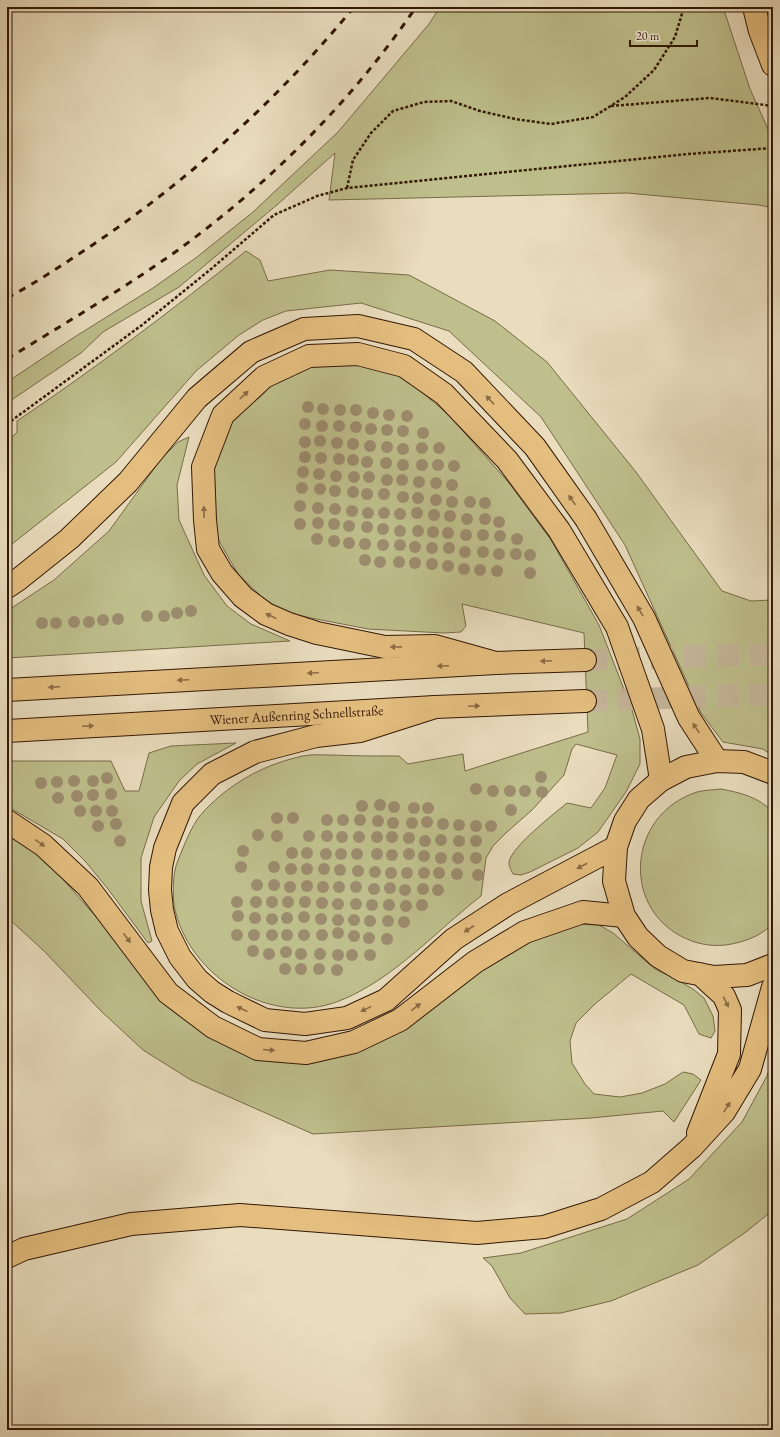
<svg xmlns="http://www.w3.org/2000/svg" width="780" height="1437" viewBox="0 0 780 1437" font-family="'EB Garamond',serif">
<rect width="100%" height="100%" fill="#e9ddbe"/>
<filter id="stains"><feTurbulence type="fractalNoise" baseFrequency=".005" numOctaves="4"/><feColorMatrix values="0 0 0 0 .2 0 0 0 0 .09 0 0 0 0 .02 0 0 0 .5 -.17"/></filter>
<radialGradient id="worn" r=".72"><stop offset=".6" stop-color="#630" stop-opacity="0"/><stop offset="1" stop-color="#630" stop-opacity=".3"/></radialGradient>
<path fill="#bebf8c" stroke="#786b48" d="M440,7H723L750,89L773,140V208L759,205L627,193L329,200L335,153L278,204L179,287L103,332L81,353L7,403V382L73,338L153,288L197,257L253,212L338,132L429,24Z
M246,251L260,260L268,281L330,270L409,275L495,321L547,362L636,472L722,591L751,601L773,600V756L763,749L723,742L701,713L625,545L541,417L449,331L361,303L286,311L263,320L239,335L196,371L116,462L7,548V440L10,439L17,432V421C96,368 172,310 246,251Z
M344,362L393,372L413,385L448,414L509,483L551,540L599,625L632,710L640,739V764L626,792L598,832L578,848L530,872L521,875L513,874C511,870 509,867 509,862C512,846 554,814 567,803L591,808L605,788L617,755L576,744L572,749L564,775L532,810L507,832L493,846L486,858L481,896C436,931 393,980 339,1001C271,1028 187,976 174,905C173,897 173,878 175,870C176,864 179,858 181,853C187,838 194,821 205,810C232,782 265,764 303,756C312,754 322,755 331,755C354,756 376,756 399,756L408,764L463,754L465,771L588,732L584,633L462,604L466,626L461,632L444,633L368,629L311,618L290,613L266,601L238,574L215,534L210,477L225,432L241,407L255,393L303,366Z
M189,437L177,485L179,520L204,575L227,606L251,624L290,641L7,658V611L54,580L109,531L161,459L178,442Z
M236,743L197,764L179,781L154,817L141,858V901L152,941L148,943L108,889L85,861L63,839L7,806V761H111L125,791H139L149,753L171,746Z
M721,789C742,793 758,797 773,812V923C764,934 749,940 736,943C721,947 706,946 692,941C620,915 625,815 697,792C704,790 713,790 721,789Z
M7,833L47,861L105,927L172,1008L304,1060L505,951L574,924L599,925L613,933L655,969L676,979L693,989L704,998L713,1016L715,1031L711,1038L699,1034L684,1005L631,974L595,1004L576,1023L570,1041L572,1063L585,1084L594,1094L620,1097L642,1093L665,1084L683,1072L693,1074L701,1080L674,1122L663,1111L591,1118L313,1134L191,1080L143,1050L101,1011L44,951L7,917Z
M773,1056V1210L746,1232L698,1265L611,1301L561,1313L525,1314L510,1298L492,1266L483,1258L521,1253L627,1219L689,1179L742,1122L767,1076Z"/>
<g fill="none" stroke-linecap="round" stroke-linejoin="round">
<path stroke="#c5b599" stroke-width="22" stroke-dasharray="22 11" stroke-linecap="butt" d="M585,660L773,654
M585,701L773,694"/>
<defs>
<path id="major" d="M754,7L760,31L773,65
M773,773L744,762L717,761L686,767L661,780L639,799L625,821L616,847L614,881L624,916L638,937L658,956L683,971L714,977L747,975L773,965
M698,1133L729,1054L730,1010L724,996L700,974
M7,1257L24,1249L131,1224L240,1215L477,1233L544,1227L601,1209L652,1182L692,1147L724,1112L750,1069L773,987"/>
<g id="highway">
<path d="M7,587L19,579L69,539L128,482L197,398L251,352L304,329L358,326L414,339L464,372L535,447L586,519L644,618L689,718L717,761"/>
<path d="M496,663L435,646L385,647L317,633L289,624L266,614L243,597L222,573L208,549L205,520L203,467L223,415L264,377L309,356L358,354L404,366L444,394L507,460L559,530L617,627L653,729L661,780"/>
<path d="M7,690L496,663L585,660"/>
<path d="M435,707L360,731L316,736L255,752L212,774L183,803L165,848L161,867L160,890L162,910L167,931L180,957L197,979L212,992L228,1002L265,1020L305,1024L347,1018L386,1000L454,939L508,904L616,847"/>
<path id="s1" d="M7,731L435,707L585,701"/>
<path d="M7,821L43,845L88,887L168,993L213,1027L258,1049L306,1053L354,1042L400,1020L475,962L525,932L583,912L624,916"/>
</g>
</defs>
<use href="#major" stroke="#331704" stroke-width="24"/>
<use href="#highway" stroke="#331704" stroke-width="24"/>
<path stroke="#331704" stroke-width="2.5" stroke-dasharray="3 2" stroke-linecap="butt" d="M611,106L710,98L773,106
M347,188L353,160L371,133L393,111L424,102L451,101L480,111L515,119L551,124L593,117L625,97L654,70L675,37L684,7
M7,424L142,325L211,269L274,215L317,196L347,188L688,154L773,148
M342,1430L773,1426"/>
<use href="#major" stroke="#e4be7f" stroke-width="22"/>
<use href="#highway" stroke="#e4be7f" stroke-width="22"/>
<path stroke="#331704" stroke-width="3" stroke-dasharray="7 7" stroke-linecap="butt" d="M7,298C34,284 59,267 85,250C186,183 277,101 354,7
M7,359C64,324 123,289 178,250C270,183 352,101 416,7"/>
</g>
<g fill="#9c8c6e">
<circle cx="308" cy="407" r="6"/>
<circle cx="323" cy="409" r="6"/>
<circle cx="340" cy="410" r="6"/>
<circle cx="356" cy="410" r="6"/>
<circle cx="373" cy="413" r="6"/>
<circle cx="389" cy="415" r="6"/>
<circle cx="407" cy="416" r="6"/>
<circle cx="305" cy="424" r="6"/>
<circle cx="322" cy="426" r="6"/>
<circle cx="339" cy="426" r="6"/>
<circle cx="356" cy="427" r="6"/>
<circle cx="371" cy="429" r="6"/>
<circle cx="387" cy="430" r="6"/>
<circle cx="403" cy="431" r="6"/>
<circle cx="423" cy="433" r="6"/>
<circle cx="320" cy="441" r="6"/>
<circle cx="305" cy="442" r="6"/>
<circle cx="337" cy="443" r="6"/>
<circle cx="353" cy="444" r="6"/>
<circle cx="370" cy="446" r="6"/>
<circle cx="387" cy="447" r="6"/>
<circle cx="422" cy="448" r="6"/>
<circle cx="439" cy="448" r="6"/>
<circle cx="403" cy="449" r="6"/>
<circle cx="305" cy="457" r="6"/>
<circle cx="321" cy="458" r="6"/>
<circle cx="339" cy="459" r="6"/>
<circle cx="353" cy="460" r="6"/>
<circle cx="367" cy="462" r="6"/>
<circle cx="386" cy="463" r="6"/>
<circle cx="403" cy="465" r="6"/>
<circle cx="422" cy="465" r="6"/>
<circle cx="438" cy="465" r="6"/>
<circle cx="454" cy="466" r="6"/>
<circle cx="303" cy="472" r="6"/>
<circle cx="319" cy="474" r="6"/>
<circle cx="336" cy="476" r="6"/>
<circle cx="354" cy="477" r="6"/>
<circle cx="369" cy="477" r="6"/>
<circle cx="387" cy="480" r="6"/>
<circle cx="402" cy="480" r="6"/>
<circle cx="419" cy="482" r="6"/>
<circle cx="436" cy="483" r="6"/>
<circle cx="452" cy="485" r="6"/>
<circle cx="302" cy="488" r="6"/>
<circle cx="320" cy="489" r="6"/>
<circle cx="335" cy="491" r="6"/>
<circle cx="353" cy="492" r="6"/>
<circle cx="367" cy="494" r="6"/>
<circle cx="384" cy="494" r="6"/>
<circle cx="403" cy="497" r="6"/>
<circle cx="418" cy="498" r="6"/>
<circle cx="436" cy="500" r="6"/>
<circle cx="452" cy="502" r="6"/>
<circle cx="470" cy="502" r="6"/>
<circle cx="485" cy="503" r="6"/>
<circle cx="300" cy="506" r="6"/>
<circle cx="318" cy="508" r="6"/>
<circle cx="335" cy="509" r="6"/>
<circle cx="352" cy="511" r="6"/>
<circle cx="368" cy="513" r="6"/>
<circle cx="384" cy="513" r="6"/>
<circle cx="417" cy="513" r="6"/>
<circle cx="400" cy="514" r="6"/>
<circle cx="434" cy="515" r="6"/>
<circle cx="450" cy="516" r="6"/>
<circle cx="467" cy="519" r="6"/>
<circle cx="485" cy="519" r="6"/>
<circle cx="499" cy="522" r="6"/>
<circle cx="318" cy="523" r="6"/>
<circle cx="300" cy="524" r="6"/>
<circle cx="334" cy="524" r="6"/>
<circle cx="349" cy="526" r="6"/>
<circle cx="367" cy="527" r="6"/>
<circle cx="383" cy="529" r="6"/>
<circle cx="400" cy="531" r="6"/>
<circle cx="418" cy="531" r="6"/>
<circle cx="433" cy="532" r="6"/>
<circle cx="448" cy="533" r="6"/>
<circle cx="466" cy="535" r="6"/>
<circle cx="483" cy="535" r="6"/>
<circle cx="500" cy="536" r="6"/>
<circle cx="317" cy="539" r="6"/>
<circle cx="517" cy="539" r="6"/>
<circle cx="334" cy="541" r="6"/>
<circle cx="349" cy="543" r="6"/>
<circle cx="365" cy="544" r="6"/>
<circle cx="383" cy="545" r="6"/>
<circle cx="400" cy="545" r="6"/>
<circle cx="415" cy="547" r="6"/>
<circle cx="432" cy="548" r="6"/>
<circle cx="449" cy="548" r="6"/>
<circle cx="465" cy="552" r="6"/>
<circle cx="483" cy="552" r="6"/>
<circle cx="499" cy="554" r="6"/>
<circle cx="516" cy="554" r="6"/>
<circle cx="530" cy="555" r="6"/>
<circle cx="365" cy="560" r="6"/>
<circle cx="380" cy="562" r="6"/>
<circle cx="399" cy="562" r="6"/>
<circle cx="415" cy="563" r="6"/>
<circle cx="432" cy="564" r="6"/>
<circle cx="448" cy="566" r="6"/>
<circle cx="464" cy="569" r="6"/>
<circle cx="480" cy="570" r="6"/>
<circle cx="497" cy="571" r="6"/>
<circle cx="530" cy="573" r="6"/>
<circle cx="191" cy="611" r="6"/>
<circle cx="177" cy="613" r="6"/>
<circle cx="147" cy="616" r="6"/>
<circle cx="164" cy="616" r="6"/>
<circle cx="118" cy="619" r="6"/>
<circle cx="103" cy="620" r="6"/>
<circle cx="74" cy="622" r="6"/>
<circle cx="89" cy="622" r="6"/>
<circle cx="42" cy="623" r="6"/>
<circle cx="56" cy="623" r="6"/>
<circle cx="541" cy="777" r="6"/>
<circle cx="107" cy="778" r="6"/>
<circle cx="74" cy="781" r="6"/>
<circle cx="93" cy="781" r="6"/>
<circle cx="57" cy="782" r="6"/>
<circle cx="41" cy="783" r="6"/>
<circle cx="476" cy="789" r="6"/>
<circle cx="493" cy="791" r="6"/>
<circle cx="510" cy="791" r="6"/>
<circle cx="525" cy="791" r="6"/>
<circle cx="542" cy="792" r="6"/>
<circle cx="111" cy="794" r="6"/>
<circle cx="93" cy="795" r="6"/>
<circle cx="77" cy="796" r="6"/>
<circle cx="58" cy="798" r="6"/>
<circle cx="380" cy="805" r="6"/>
<circle cx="362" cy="806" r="6"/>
<circle cx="394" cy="807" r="6"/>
<circle cx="414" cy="808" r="6"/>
<circle cx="428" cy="808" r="6"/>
<circle cx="511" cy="810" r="6"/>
<circle cx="80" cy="811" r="6"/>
<circle cx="96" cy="811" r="6"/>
<circle cx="112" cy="811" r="6"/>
<circle cx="277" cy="818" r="6"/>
<circle cx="293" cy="818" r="6"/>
<circle cx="327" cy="820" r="6"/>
<circle cx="343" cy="820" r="6"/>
<circle cx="360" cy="820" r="6"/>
<circle cx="378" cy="821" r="6"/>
<circle cx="427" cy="822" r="6"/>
<circle cx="393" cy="823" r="6"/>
<circle cx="412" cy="823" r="6"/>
<circle cx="116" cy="824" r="6"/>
<circle cx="443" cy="824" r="6"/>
<circle cx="459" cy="825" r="6"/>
<circle cx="98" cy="826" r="6"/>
<circle cx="476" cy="826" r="6"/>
<circle cx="491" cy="826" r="6"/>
<circle cx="258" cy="835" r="6"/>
<circle cx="277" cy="836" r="6"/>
<circle cx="309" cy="836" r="6"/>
<circle cx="327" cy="836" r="6"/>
<circle cx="342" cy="837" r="6"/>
<circle cx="359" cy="837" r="6"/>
<circle cx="377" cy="837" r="6"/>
<circle cx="392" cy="837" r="6"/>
<circle cx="409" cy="838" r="6"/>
<circle cx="441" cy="840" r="6"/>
<circle cx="120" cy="841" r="6"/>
<circle cx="425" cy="841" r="6"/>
<circle cx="459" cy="841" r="6"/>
<circle cx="476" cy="841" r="6"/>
<circle cx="243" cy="851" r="6"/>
<circle cx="292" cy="853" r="6"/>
<circle cx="307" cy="853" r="6"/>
<circle cx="326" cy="854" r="6"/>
<circle cx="341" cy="854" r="6"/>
<circle cx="357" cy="854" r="6"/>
<circle cx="377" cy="854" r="6"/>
<circle cx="409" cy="854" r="6"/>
<circle cx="392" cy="855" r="6"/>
<circle cx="424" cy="856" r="6"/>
<circle cx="441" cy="858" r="6"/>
<circle cx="458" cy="858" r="6"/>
<circle cx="476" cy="858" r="6"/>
<circle cx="241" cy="867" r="6"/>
<circle cx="274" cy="867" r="6"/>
<circle cx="291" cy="869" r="6"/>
<circle cx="307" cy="869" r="6"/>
<circle cx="324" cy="869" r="6"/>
<circle cx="340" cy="870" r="6"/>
<circle cx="358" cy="871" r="6"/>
<circle cx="375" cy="872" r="6"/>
<circle cx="391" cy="873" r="6"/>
<circle cx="407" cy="873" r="6"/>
<circle cx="424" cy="873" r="6"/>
<circle cx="439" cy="873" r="6"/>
<circle cx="457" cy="874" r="6"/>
<circle cx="478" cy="875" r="6"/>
<circle cx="257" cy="885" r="6"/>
<circle cx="274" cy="885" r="6"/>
<circle cx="307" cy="886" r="6"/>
<circle cx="290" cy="887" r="6"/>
<circle cx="323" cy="887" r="6"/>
<circle cx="339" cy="887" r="6"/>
<circle cx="356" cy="887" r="6"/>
<circle cx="390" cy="888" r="6"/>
<circle cx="374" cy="889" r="6"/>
<circle cx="423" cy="889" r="6"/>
<circle cx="405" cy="890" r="6"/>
<circle cx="438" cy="890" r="6"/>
<circle cx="237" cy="902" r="6"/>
<circle cx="256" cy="902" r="6"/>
<circle cx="272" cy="902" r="6"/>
<circle cx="288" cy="902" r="6"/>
<circle cx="305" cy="902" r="6"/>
<circle cx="322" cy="903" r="6"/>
<circle cx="338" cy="904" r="6"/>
<circle cx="356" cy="904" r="6"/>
<circle cx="372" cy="905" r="6"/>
<circle cx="389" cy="905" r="6"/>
<circle cx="422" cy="905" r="6"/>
<circle cx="406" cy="906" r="6"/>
<circle cx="238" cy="916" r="6"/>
<circle cx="304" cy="917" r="6"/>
<circle cx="255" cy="918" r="6"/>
<circle cx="287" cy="918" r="6"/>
<circle cx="272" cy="919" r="6"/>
<circle cx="321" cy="919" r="6"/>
<circle cx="338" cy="920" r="6"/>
<circle cx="354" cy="920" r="6"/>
<circle cx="370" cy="921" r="6"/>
<circle cx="388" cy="921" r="6"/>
<circle cx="404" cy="922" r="6"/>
<circle cx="338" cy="933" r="6"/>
<circle cx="237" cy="935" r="6"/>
<circle cx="254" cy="935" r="6"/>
<circle cx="272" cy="935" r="6"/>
<circle cx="287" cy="935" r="6"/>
<circle cx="304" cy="935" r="6"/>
<circle cx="322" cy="935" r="6"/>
<circle cx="354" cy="936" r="6"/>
<circle cx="369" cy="938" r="6"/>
<circle cx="387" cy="939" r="6"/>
<circle cx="253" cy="951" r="6"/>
<circle cx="286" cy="952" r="6"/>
<circle cx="269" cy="954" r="6"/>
<circle cx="301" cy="954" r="6"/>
<circle cx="320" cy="954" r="6"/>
<circle cx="338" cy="955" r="6"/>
<circle cx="352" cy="955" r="6"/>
<circle cx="370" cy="955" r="6"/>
<circle cx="285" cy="969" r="6"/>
<circle cx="301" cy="969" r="6"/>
<circle cx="319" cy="969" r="6"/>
<circle cx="337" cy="970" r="6"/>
</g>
<defs><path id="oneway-solid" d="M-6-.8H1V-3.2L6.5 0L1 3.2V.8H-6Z"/></defs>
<g fill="#8c6a42">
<use href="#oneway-solid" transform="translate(244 395) rotate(-43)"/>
<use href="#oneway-solid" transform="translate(490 400) rotate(-133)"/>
<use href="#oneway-solid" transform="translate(572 500) rotate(-126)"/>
<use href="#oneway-solid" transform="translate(204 512) rotate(-92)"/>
<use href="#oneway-solid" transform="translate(640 611) rotate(-120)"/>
<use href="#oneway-solid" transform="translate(271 616) rotate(-154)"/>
<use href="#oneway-solid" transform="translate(396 647) rotate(179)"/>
<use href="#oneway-solid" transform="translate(546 661) rotate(178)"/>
<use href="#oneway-solid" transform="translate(443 666) rotate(177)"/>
<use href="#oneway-solid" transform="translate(313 673) rotate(177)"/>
<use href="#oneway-solid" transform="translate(183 680) rotate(177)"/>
<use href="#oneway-solid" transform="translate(54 687) rotate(176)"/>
<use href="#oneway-solid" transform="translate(474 706) rotate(-2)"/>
<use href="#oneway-solid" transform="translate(88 726) rotate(-3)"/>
<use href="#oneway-solid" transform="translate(696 728) rotate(-124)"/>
<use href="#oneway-solid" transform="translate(40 843) rotate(35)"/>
<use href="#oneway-solid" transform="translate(582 866) rotate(152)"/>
<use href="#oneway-solid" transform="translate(469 929) rotate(147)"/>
<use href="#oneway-solid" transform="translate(127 938) rotate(53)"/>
<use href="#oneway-solid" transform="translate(726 1002) rotate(64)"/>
<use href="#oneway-solid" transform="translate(416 1007) rotate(-38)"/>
<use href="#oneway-solid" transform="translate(242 1009) rotate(-155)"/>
<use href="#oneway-solid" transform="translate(366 1009) rotate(154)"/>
<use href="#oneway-solid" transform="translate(269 1050) rotate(5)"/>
<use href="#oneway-solid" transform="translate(727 1107) rotate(-58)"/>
</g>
<g text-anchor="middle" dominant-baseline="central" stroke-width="4" stroke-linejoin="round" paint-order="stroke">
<g font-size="14" fill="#331704" stroke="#f1e9d5">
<text stroke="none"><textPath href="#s1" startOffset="290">Wiener Außenring Schnellstraße</textPath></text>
</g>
</g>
<rect width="780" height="1437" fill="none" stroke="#e9ddbe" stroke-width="24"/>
<rect x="8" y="8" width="764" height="1421" fill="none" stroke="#331704" stroke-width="2"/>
<rect x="12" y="12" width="756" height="1413" fill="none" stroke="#331704"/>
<path d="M630 40v6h67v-6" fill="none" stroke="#331704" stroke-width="2"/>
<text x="636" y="40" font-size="12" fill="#331704" stroke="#f1e9d5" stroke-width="3" paint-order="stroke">20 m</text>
<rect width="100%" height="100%" filter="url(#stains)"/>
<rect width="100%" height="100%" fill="url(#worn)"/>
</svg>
